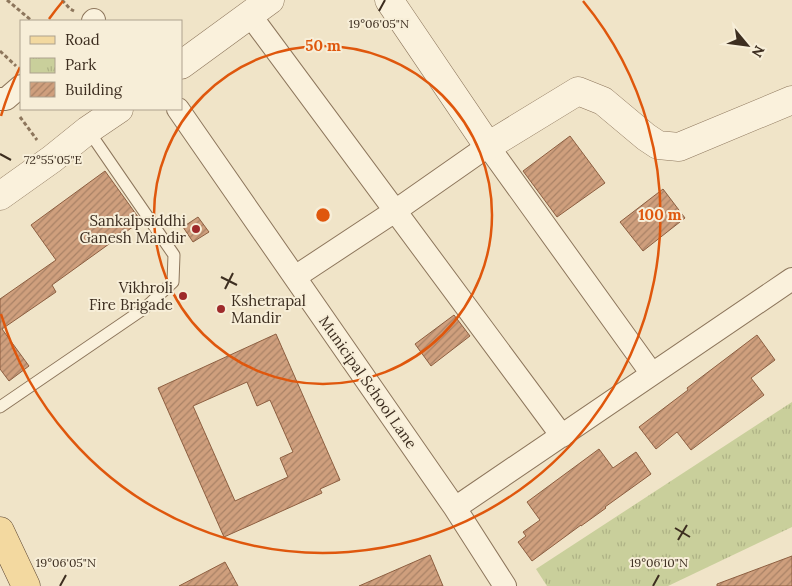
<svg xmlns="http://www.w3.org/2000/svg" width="792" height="586" viewBox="0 0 792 586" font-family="Lora,serif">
<defs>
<pattern id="park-tufts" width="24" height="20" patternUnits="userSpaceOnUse" patternTransform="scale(1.25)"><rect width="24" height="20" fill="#c9cf9b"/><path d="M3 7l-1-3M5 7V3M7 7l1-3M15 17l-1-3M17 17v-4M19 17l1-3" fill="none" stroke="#aeb285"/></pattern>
<pattern id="building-hatch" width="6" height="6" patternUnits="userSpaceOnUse" patternTransform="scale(1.25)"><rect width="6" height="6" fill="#cf9f7d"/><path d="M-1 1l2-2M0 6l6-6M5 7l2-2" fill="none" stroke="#a98266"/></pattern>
</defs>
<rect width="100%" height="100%" fill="#f0e4c8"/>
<path fill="url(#park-tufts)" d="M792,402V527L668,586H547L536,569Z"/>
<path fill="url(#building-hatch)" stroke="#8d5f41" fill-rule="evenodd" d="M570,136L605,183L557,217L523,171Z
M105,171L141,221L52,285L56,292L2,329L29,366L9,381L0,369V299L56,260L31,225Z
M663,189L685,218L643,251L620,222Z
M198,217L209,232L193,242L183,227Z
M454,315L470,336L431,366L415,344Z
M276,334L340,480L320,489L322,493L224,537L158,388ZM247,382L257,406L270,400L293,452L280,458L288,477L235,501L193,406Z
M757,335L775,360L751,378L764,395L691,450L677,432L656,449L639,427L688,390L687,388Z
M599,449L613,468L636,452L651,474L605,507L606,508L581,526V525L532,561L518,542L526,536L523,532L540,520L527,502Z
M430,555L443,586H359Z
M792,556V586H717V584Z
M225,562L238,586H179Z"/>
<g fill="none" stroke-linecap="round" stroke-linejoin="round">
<defs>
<path id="service" d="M0,407L145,308L173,282L174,255L88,130"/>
<path id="minor" d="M250,15L562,436
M93,21L94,20
M0,99H6L21,86
M178,109L455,508L505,586
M295,277L395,211L488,146L652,374
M455,508L792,279"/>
<path id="tertiary" d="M389,0L488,146L578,91L603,101L646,137L658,145L679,147L792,100
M181,65L270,0
M0,196L52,159L88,130L119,109"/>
<path id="primary" d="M0,531L26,586"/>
</defs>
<use href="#service" stroke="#8d765c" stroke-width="13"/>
<use href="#minor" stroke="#8d765c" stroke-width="24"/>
<use href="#tertiary" stroke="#8d765c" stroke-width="29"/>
<use href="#primary" stroke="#5b4430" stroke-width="29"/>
<path stroke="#8d765c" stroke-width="3" stroke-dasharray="4 2.5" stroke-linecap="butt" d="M7,0L32,21
M62,0L70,9L74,11
M0,51L16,66
M20,117L37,140"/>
<use href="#service" stroke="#faf1dc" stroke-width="11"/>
<use href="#minor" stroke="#faf1dc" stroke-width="22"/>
<use href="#tertiary" stroke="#faf1dc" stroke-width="28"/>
<use href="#primary" stroke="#f3d9a0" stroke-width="28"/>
</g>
<path fill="none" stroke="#3d2e20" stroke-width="2" d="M379,11L385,0M0,154L11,160M221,277L237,285M225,289L233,273M675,528L690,537M678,540L687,525M60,586L66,575M653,586L659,575"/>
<g fill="none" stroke="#df570d" stroke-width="2.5">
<circle cx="323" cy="215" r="169"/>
<path d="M1 116A337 337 0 0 1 20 67M49 19A337 337 0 0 1 63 1M583 1A337 337 0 1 1 1 314"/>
</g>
<g fill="#9e2a2b" stroke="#f7eed8" stroke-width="2">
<circle cx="196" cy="229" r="5"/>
<circle cx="183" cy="296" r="5"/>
<circle cx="221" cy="309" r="5"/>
</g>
<g text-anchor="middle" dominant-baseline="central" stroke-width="4" stroke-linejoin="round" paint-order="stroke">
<g font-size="15" fill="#3d2e20" stroke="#f7eed8" text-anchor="end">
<text x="186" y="220">Sankalpsiddhi<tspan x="186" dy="17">Ganesh Mandir</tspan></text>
<text x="173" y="287">Vikhroli<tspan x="173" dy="17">Fire Brigade</tspan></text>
<text x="231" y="300" text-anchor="start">Kshetrapal<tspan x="231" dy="17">Mandir</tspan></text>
</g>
<g font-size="15" fill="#3d2e20" stroke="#f7eed8">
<text transform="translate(368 382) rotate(55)">Municipal School Lane</text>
</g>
</g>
<g font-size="12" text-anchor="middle" fill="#3d2e20" stroke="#f7eed8" stroke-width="4" stroke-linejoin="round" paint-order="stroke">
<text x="379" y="28">19°06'05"N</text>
<text x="53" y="164">72°55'05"E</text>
<text x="66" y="567">19°06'05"N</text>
<text x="659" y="567">19°06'10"N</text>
</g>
<circle cx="323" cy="215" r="8" fill="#df570d" stroke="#f7eed8" stroke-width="2.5"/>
<g font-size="15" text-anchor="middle" font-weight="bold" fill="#df570d" stroke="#f7eed8" stroke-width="4" stroke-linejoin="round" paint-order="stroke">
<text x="323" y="51">50 m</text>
<text x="660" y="220">100 m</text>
</g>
<rect x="20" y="20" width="162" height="90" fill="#f7eed8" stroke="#ada18e"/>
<rect x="30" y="36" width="25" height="8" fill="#f3d9a0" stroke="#ada18e"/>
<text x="65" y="45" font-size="15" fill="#3d2e20">Road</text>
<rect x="30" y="58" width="25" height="15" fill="url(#park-tufts)" stroke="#ada18e"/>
<text x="65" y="70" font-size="15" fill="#3d2e20">Park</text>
<rect x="30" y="82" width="25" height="15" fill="url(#building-hatch)" stroke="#ada18e"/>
<text x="65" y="95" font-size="15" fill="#3d2e20">Building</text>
<g transform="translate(747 45) rotate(119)" stroke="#f7eed8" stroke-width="4" paint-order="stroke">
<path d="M0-4L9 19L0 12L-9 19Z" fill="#3d2e20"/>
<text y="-8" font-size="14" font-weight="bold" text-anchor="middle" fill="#3d2e20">N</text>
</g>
</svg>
